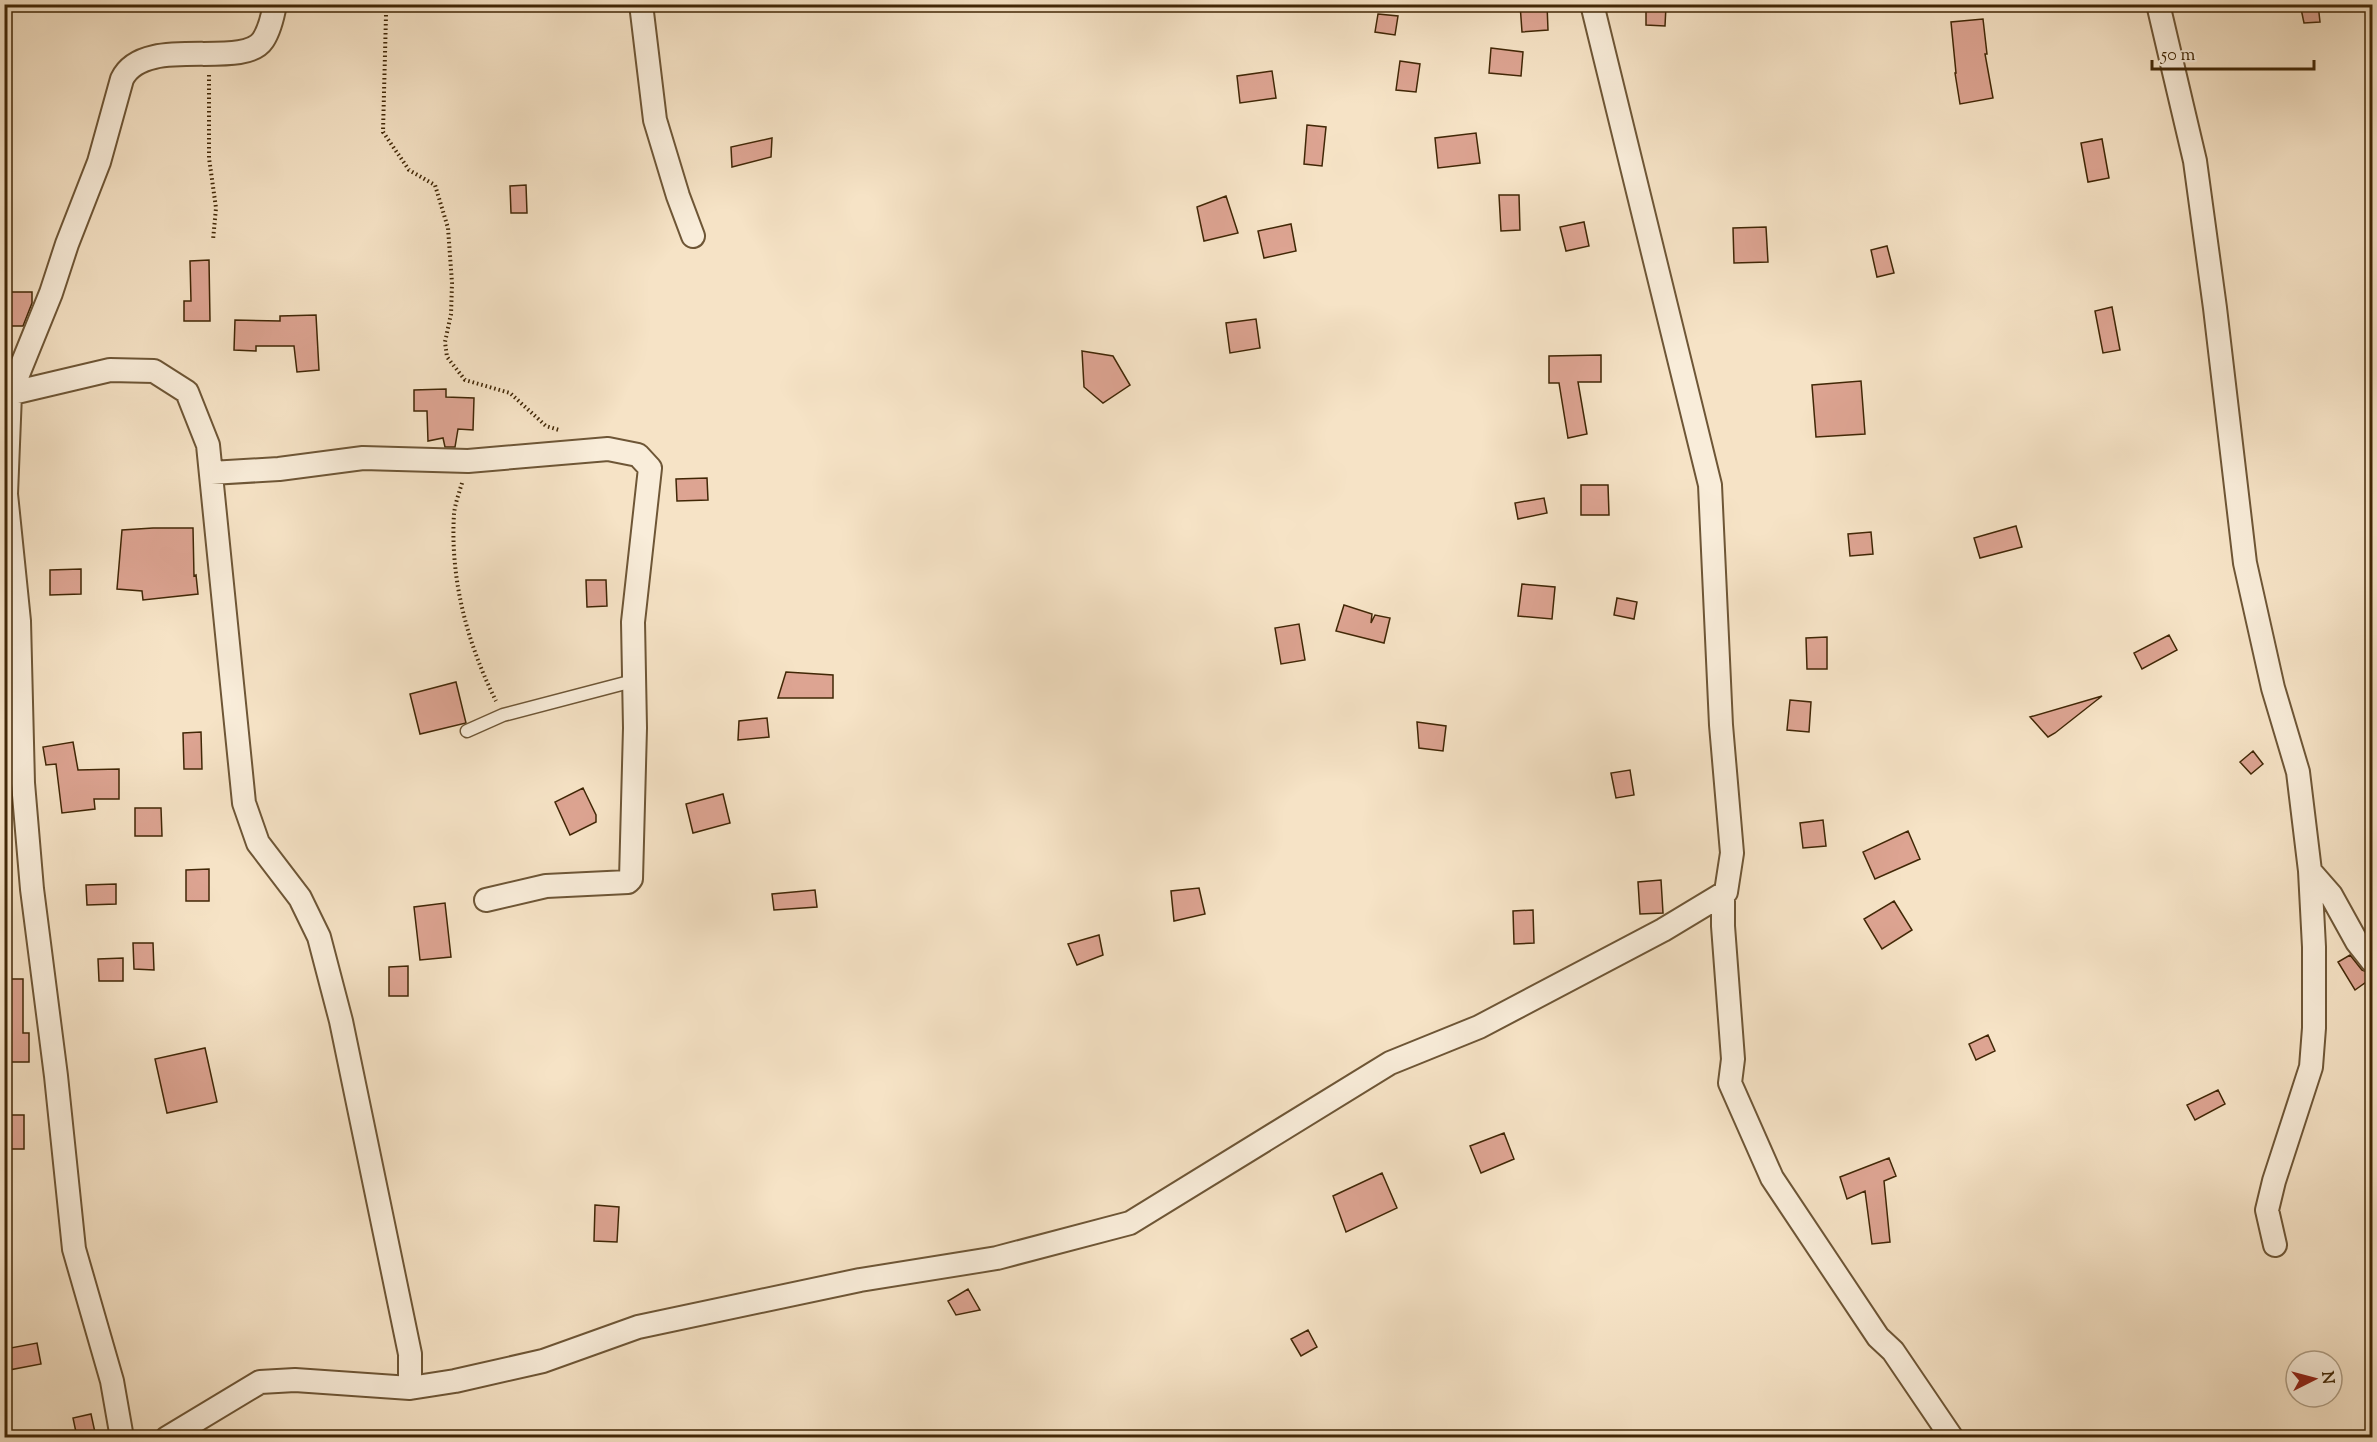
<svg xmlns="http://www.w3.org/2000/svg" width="2377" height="1442" viewBox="0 0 2377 1442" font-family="'Sorts Mill Goudy',serif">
<rect width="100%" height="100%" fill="#f6e3c6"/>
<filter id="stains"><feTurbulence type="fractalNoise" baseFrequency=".00333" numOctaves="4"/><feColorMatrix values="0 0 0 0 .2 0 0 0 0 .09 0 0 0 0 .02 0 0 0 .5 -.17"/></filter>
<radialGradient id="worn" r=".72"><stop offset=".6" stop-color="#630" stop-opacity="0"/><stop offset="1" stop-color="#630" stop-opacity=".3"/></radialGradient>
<path fill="#dda492" stroke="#412706" stroke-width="1.5" d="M1520,4H1547L1548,30L1522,32Z
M2300,4H2318L2320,22L2304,23Z
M1646,6H1666L1665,26L1646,25Z
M1378,14L1398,16L1395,35L1375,32Z
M1983,19L1987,54H1985L1993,98L1960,104L1955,73H1956L1951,22Z
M1491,48L1523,52L1521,76L1489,73Z
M1400,61L1420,64L1416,92L1396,90Z
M1272,71L1276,98L1240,103L1237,76Z
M1307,125L1326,127L1322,166L1304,164Z
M1476,133L1480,163L1438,168L1435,138Z
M772,138L771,157L732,167L731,147Z
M2102,139L2109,178L2088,182L2081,143Z
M526,185L527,213H511L510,186Z
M1499,195H1519L1520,230L1501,231Z
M1226,196L1238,233L1204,241L1197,207Z
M1584,222L1589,246L1566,251L1560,227Z
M1291,224L1296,251L1264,258L1258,231Z
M1766,227L1768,262L1734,263L1733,228Z
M1887,246L1894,273L1877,277L1871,250Z
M209,260L210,321H184V301H191L190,261Z
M10,292H32V303L23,326H10Z
M2112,307L2120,350L2103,353L2095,311Z
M316,315L319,370L297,372L294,346H256V351L234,350L235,320L280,321V316Z
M1256,319L1260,348L1230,353L1226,323Z
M1082,351L1113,356L1130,385L1103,403L1084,387Z
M1601,355V382H1578L1587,434L1568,438L1559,383H1549V356Z
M1861,381L1865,434L1816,437L1812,385Z
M446,389V397L474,398L473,430L458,429L455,447H445L443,438L428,441L427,411H414V390Z
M707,478L708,500L677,501L676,479Z
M1581,485H1608L1609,515H1581Z
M1544,498L1547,513L1518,519L1515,503Z
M2016,526L2022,547L1980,558L1974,538Z
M153,528H193L194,576L196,575L198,594L143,600L142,591L117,589L122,530Z
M1871,532L1873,554L1850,556L1848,534Z
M81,569V594L50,595V570Z
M586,580H606L607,606L587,607Z
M1522,584L1555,587L1552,619L1518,616Z
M1617,598L1637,602L1634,619L1614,615Z
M1344,605L1372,614L1371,623L1375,615L1390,618L1384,643L1336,631Z
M1299,624L1305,660L1281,664L1275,628Z
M2169,635L2177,650L2142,669L2134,653Z
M1827,637V669H1807L1806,638Z
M786,672L833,675V698H778Z
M456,682L466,723L420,734L410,694Z
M2102,696L2055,733L2048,737L2030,717Z
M1790,700L1811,702L1809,732L1787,730Z
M767,718L769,737L738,740L739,721Z
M1417,722L1446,726L1443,751L1419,748Z
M201,732L202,769H184L183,733Z
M73,742L78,770L119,769V799H94L95,809L62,813L56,764L46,765L43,747Z
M2253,751L2263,764L2251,774L2240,762Z
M1630,770L1634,795L1616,798L1611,773Z
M583,788L596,815V822L570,835L555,802Z
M723,794L730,823L693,833L686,804Z
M135,808H161L162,836H135Z
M1823,820L1826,846L1803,848L1800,823Z
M1908,831L1920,859L1875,879L1863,852Z
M209,869V901H186V870Z
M1661,880L1663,913L1640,914L1638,882Z
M116,884V904L87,905L86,885Z
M1199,888L1205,914L1174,921L1171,891Z
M815,890L817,907L774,910L772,894Z
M1894,901L1912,930L1882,949L1864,919Z
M445,903L451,957L420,960L414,907Z
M1533,910L1534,943L1514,944L1513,911Z
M1099,935L1103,955L1077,965L1068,944Z
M133,943H153L154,970L134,969Z
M2350,955L2362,970L2373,974V977L2355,990L2338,962Z
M123,958V981H99L98,959Z
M408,966V996H389V967Z
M4,979H23V1033H29V1062H4Z
M1988,1035L1995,1051L1976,1060L1969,1044Z
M205,1048L217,1102L167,1113L155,1059Z
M2218,1090L2225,1104L2195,1120L2187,1105Z
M4,1115H24V1149H4Z
M1504,1133L1514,1159L1481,1173L1470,1146Z
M1889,1158L1896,1176L1884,1181L1890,1242L1872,1244L1865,1191L1847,1199L1840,1177Z
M1382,1173L1397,1208L1346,1232L1333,1196Z
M595,1205L619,1207L617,1242L594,1241Z
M968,1289L980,1310L956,1315L948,1301Z
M1308,1330L1317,1347L1301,1356L1291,1339Z
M37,1343L41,1364L9,1370L5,1349Z
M91,1414L96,1437H77L73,1418Z"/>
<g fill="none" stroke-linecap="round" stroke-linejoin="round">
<defs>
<path id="lane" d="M467,731L503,715L633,681"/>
<path id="street" d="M641,4L655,120L678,196L693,236
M2158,4L2195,161L2215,308L2245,563L2273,688L2298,772L2310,871L2314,947V1028L2311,1067L2274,1181L2267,1210L2275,1245
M5,382L10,394L6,494L19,621L23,783L32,889L56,1076L74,1249L112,1381L122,1438
M10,394L51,293L67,244L99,162L122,79C144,33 243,71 263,40C269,31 273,15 275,4
M4,395L110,370L154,371L187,392L208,445L244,803L258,843L300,898L319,937L341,1021L410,1354V1388
M211,473L279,469L363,458L468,461L608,449L638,455L650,468L633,622L635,728L631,879L628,882L546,886L486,900
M2310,871L2331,895L2357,942L2372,961
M1723,894V926L1733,1059L1730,1083L1772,1178L1878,1337L1893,1351L1952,1438
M167,1438L260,1382L295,1380L410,1388L455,1381L543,1361L638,1327L860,1280L997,1258L1130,1223L1390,1063L1479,1027L1663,930L1726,892L1732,853L1721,725L1710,485L1592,4"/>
</defs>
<use href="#lane" stroke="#6e5636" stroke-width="15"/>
<use href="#street" stroke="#6e5636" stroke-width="26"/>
<path stroke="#412706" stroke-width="4" stroke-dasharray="1.5 3" stroke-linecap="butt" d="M386,15L383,132L409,170L435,185L448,228L452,283L451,314L445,342L447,357L465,380L510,393L546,426L559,430
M209,75V158L216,208L213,240
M462,483C459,493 455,504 454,514C450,579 467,643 496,701"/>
<use href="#lane" stroke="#f9edda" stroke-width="12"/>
<use href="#street" stroke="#f9edda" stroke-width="22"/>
</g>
<rect width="2377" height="1442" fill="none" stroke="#f6e3c6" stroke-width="24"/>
<rect x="6" y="6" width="2365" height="1430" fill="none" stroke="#412706" stroke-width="3"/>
<rect x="12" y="12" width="2353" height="1418" fill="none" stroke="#412706" stroke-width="1.5"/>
<g transform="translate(2314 1379) rotate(84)"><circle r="28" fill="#f9edda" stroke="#af9e85" stroke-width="1.5"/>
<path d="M0-4.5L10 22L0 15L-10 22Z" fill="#8f2418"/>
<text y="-9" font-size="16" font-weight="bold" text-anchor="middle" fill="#412706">N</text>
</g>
<path d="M2152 60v9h162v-9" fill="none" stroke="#412706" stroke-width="3"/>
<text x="2161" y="60" font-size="18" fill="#412706" stroke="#f9edda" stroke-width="4.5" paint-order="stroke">50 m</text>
<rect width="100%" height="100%" filter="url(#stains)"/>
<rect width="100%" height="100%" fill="url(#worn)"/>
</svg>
